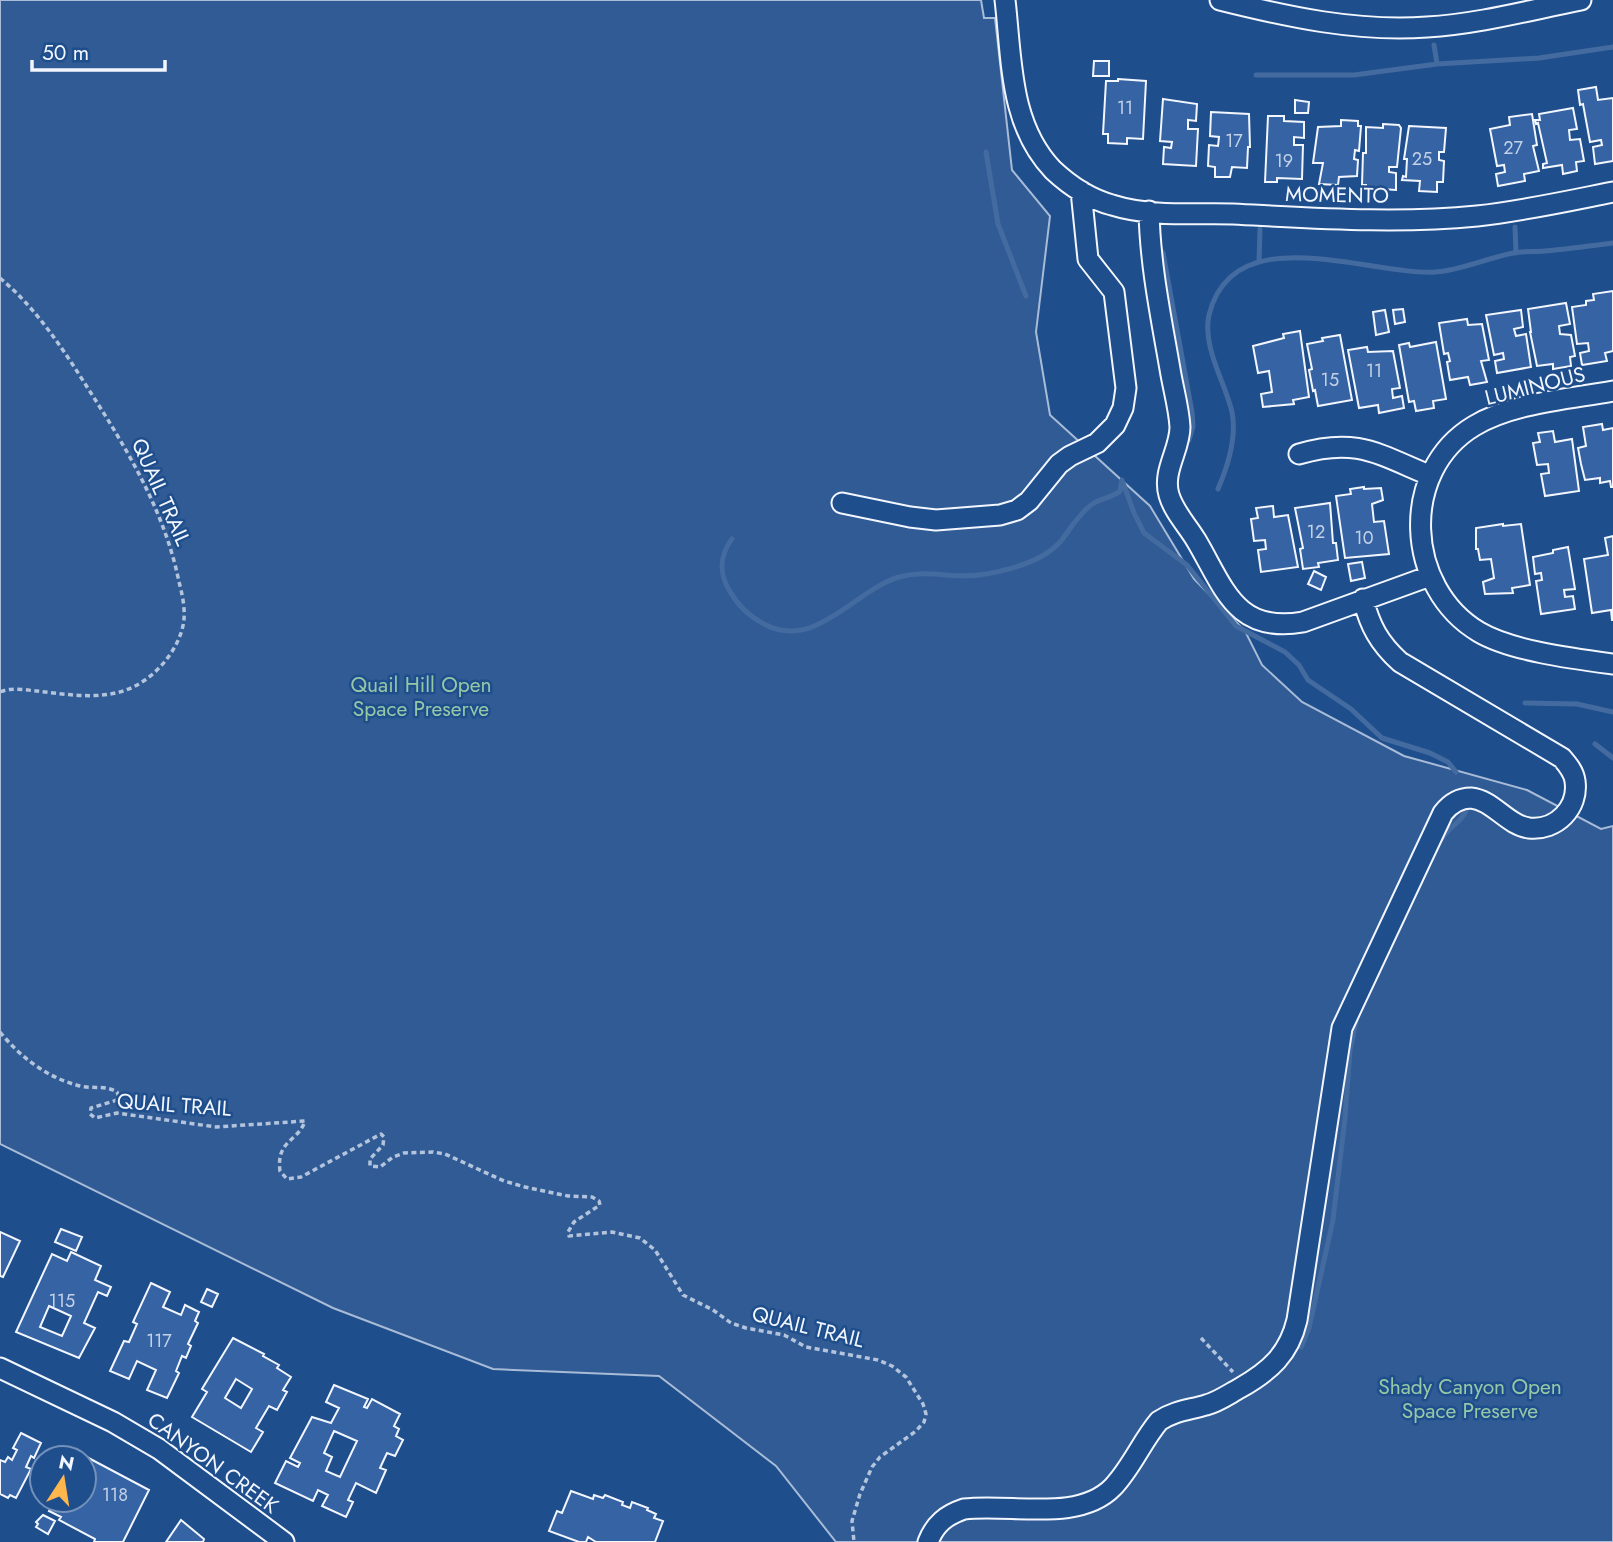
<svg xmlns="http://www.w3.org/2000/svg" width="1613" height="1542" viewBox="0 0 1613 1542" font-family="Jost,sans-serif">
<rect width="100%" height="100%" fill="#1f4e8c"/>
<path fill="#305b95" stroke="#a8bbd7" stroke-width="2" d="M0,0H981L984,18H995L1012,170L1050,216L1036,332L1050,415L1150,506L1194,579L1245,631L1262,665L1302,702L1404,756L1527,790L1601,829L1613,826V1542H836L776,1466L659,1376L493,1369L333,1308L0,1144Z"/>
<g fill="none" stroke-linecap="round" stroke-linejoin="round">
<path stroke="#446ba0" stroke-width="5" d="M1434,45L1437,64
M1256,75H1354L1437,64L1539,58L1613,47
M986,152L998,224L1026,296
M1515,227L1516,253
M1159,248L1163,253L1192,412L1193,426L1189,440
M1259,261L1260,229
M1218,489C1228,466 1237,438 1232,412C1225,382 1202,347 1209,315C1233,216 1369,276 1436,272C1462,270 1487,258 1513,253C1523,251 1534,252 1545,251C1567,249 1590,246 1613,243
M732,539C719,556 719,575 731,593C739,607 752,618 766,625C816,650 855,590 899,577C929,569 952,579 979,575C1006,571 1042,563 1061,541C1070,529 1079,514 1091,505C1100,498 1112,498 1120,491L1122,480L1134,513L1144,533L1187,565L1236,626L1285,652L1299,665L1308,680L1351,709L1382,738L1430,753L1448,762L1456,772
M1525,703L1577,704L1613,712
M1595,744L1613,758
M1441,840C1447,828 1464,821 1467,808
M1301,1347L1309,1328L1333,1220L1345,1118L1350,1050L1357,1017"/>
</g>
<path fill="#3563a3" stroke="#f2f6ff" stroke-width="2" fill-rule="evenodd" d="M1094,61H1109V76H1093Z
M1118,79L1146,81L1143,139L1127,138V144L1108,143V134H1103L1106,81H1118Z
M1596,87L1598,100L1613,98V161L1595,164L1593,147L1602,145L1601,140L1590,142L1583,104L1580,105L1578,90Z
M1163,99L1197,104L1196,121L1188,120V129H1198L1196,166L1163,164L1164,147L1171,148L1172,142L1160,141Z
M1295,100L1309,102L1308,113H1295Z
M1573,108L1577,129L1569,130L1570,140L1580,139L1584,161L1576,162L1577,171L1563,174L1562,165L1543,168V164L1547,163L1538,123L1536,124L1535,120H1540L1539,114Z
M1211,112L1249,114L1250,147H1248L1247,168L1232,167L1230,177H1215V167L1208,166L1209,145L1218,146L1219,137L1210,136Z
M1532,114L1537,145L1533,146L1539,171L1524,174L1525,181L1498,186L1496,174L1505,172L1504,165L1497,166L1490,129L1510,125L1509,117Z
M1268,116H1284V121L1304,122V138L1294,137V145H1303L1302,179L1277,178V182H1265Z
M1341,120L1358,121V126H1361L1359,151L1355,150L1354,159L1358,160L1357,176L1339,177L1338,185L1319,184L1323,163H1313L1318,127L1341,126Z
M1383,124L1399,125L1401,128L1397,167H1389V172L1396,173V190L1366,188V185H1362L1363,153H1366V127L1383,128Z
M1409,126L1446,128L1444,152H1439V160L1444,161L1443,182H1437V192L1419,191L1420,181L1402,180L1403,176L1406,177L1407,159H1404Z
M1613,291V351L1605,353L1607,361L1582,365L1580,353L1589,351L1588,343L1577,344L1572,307L1586,305V301L1594,300L1593,294Z
M1566,303L1570,324L1559,326L1560,334L1571,335L1575,356L1570,357L1571,366L1553,369V364L1537,366L1530,332H1531L1528,309Z
M1403,309L1405,322L1395,324L1393,310Z
M1385,310L1389,332L1376,335L1373,312Z
M1521,310L1523,327L1514,329L1516,336L1526,334L1531,367L1497,373L1495,361L1504,359L1503,353L1494,355L1486,315Z
M1467,319L1468,325L1482,324L1489,360L1481,361L1487,382L1470,385L1468,377L1450,380L1447,362L1450,361L1448,353L1444,354L1439,323Z
M1300,331L1309,397L1293,400L1294,404L1263,407L1261,394L1272,392L1269,371L1258,373L1253,346L1284,338L1283,334Z
M1340,335L1352,400L1318,406L1315,390L1313,391L1309,370L1312,369L1307,344L1323,341L1322,338Z
M1436,342L1446,399L1433,401L1434,408L1416,411L1414,401L1409,402L1399,345L1409,343L1410,347Z
M1367,347L1368,352L1393,351L1400,388L1392,389L1393,398L1402,396L1404,408L1379,413L1378,405L1359,408L1348,350Z
M1602,424L1603,430L1613,428V487H1611L1610,481L1600,483V478L1585,480L1581,464L1578,448L1586,446L1583,427Z
M1553,431L1555,442L1572,439L1579,491L1545,496L1541,474L1549,473L1548,464L1537,465L1533,443L1540,442L1538,433Z
M1364,487V489L1381,488L1383,500L1372,504L1374,522L1384,521L1389,554L1345,558L1336,496L1351,494L1350,489Z
M1330,503L1333,543H1336L1338,560L1318,563L1319,567L1303,569L1300,549L1303,548L1295,508Z
M1273,506L1274,517L1288,515L1298,567L1261,572L1258,550L1266,549L1265,540L1254,541L1251,519L1258,518L1256,508Z
M1503,524V526L1521,524L1530,585L1512,588L1513,593L1485,594L1483,582L1494,578L1491,559L1480,560L1478,549H1476V528Z
M1613,536V620H1612L1611,610L1592,613L1584,559L1608,555L1605,538Z
M1568,547L1575,589L1564,590L1565,597L1573,596L1575,609L1541,614L1536,581L1542,580L1541,573L1535,574L1533,557L1553,553V550Z
M1362,562L1365,578L1351,581L1348,564Z
M1314,571L1326,577L1321,590L1308,584Z
M61,1229L82,1237L76,1251L55,1242Z
M0,1232L20,1241L3,1277L0,1276Z
M71,1252L101,1266L95,1280L111,1287L107,1296L98,1292L84,1323L95,1328L79,1358L16,1332L52,1254L67,1261ZM49,1306L71,1316L62,1336L40,1327Z
M151,1283L170,1292L163,1307L181,1315L185,1305L199,1312L195,1321L198,1323L188,1344L191,1346L186,1358L182,1356L176,1371L179,1373L167,1398L147,1390L156,1370L137,1361L129,1379L110,1371L124,1341L129,1342L137,1324L133,1322Z
M207,1289L218,1294L212,1307L201,1302Z
M233,1338L264,1354L263,1356L279,1365L277,1368L291,1377L283,1390L287,1392L277,1410L269,1406L256,1428L263,1432L251,1452L192,1417L207,1392L202,1389ZM236,1379L252,1389L241,1408L225,1398Z
M334,1385L368,1399L364,1407L367,1408L372,1399L400,1414L394,1426L399,1429L396,1436L403,1440L395,1456L387,1453L380,1468L386,1470L376,1493L356,1483L348,1500L353,1502L346,1517L322,1506L328,1495L318,1490L313,1501L275,1483L286,1461L298,1467L300,1463L290,1458L312,1417L331,1423L339,1408L326,1402ZM334,1431L357,1441L340,1477L326,1471L332,1457L324,1453Z
M21,1433L41,1443L34,1458L31,1456L26,1467L31,1469L16,1498L10,1495L8,1498L0,1494V1460L5,1462L8,1457L12,1460L17,1450L13,1448Z
M81,1454L149,1490L123,1542H94L95,1539L59,1520L61,1517L49,1511L55,1500H84V1458H79Z
M571,1491L593,1499L594,1495L603,1498L605,1495L623,1502L622,1505L630,1508L632,1502L648,1508L647,1510L656,1514L654,1518L663,1521L655,1542H596L588,1537L586,1542H579L549,1531L557,1511L562,1513Z
M43,1515L55,1521L48,1534L36,1527L38,1524L36,1522Z
M181,1520L204,1539L203,1542H166Z"/>
<g fill="none" stroke-linecap="round" stroke-linejoin="round">
<defs>
<path id="minor" d="M1005,0C1012,59 1009,124 1053,170C1069,185 1090,199 1112,205C1150,217 1194,213 1233,214C1314,218 1396,224 1477,216C1523,211 1568,201 1613,192
M1220,0C1288,17 1357,32 1427,27C1479,24 1530,10 1581,0
M1149,211C1150,265 1161,317 1170,369C1173,388 1179,408 1180,427C1180,450 1162,471 1169,495C1174,512 1187,525 1196,540C1224,587 1235,634 1303,622L1430,576
M1613,391C1569,399 1512,403 1474,426C1399,471 1405,588 1479,632C1511,651 1575,659 1613,664
M1299,454C1356,437 1378,454 1429,475
M842,503L910,517L936,520L1000,515L1017,510L1029,501L1059,464L1070,456L1097,443L1115,425L1123,408L1126,388L1114,292L1088,259L1081,191
M0,1368L113,1422L159,1449L284,1542
M928,1542C935,1524 946,1515 964,1509C1010,1503 1078,1523 1113,1487C1132,1467 1142,1441 1159,1421C1174,1411 1189,1410 1206,1405C1218,1402 1229,1394 1240,1388C1270,1371 1289,1354 1297,1320L1342,1028L1443,813C1450,804 1459,798 1471,798C1493,800 1507,825 1529,828C1556,831 1579,808 1575,781C1574,772 1568,765 1562,758L1400,662C1379,643 1370,626 1363,599"/>
</defs>
<use href="#minor" stroke="#f2f6ff" stroke-width="23"/>
<path stroke="#b3c4dc" stroke-width="3.5" stroke-dasharray="5 3.5" stroke-linecap="butt" d="M0,278C37,309 63,349 89,390C127,449 165,512 179,582C182,593 185,607 184,619C182,642 164,667 145,680C113,703 73,695 37,691C25,690 11,687 0,692
M0,1032C21,1058 48,1078 80,1086C93,1089 106,1085 117,1092L119,1097L117,1100L91,1108L90,1114L95,1118L117,1113L216,1127L305,1121C298,1142 276,1140 280,1171L287,1179L301,1177L381,1134L384,1137L383,1145L370,1159V1166L380,1167L393,1157L404,1153L433,1152L445,1154L504,1181L525,1187L568,1196L592,1197L599,1201L600,1205L574,1222L568,1232L569,1236L612,1232L640,1238L655,1250L683,1295L713,1310L731,1323L746,1328L784,1335L806,1347L878,1360L892,1366L906,1377L923,1404L926,1414L924,1422L916,1431L880,1457L872,1467L860,1494L852,1521L854,1542
M1201,1338L1233,1372"/>
<use href="#minor" stroke="#1f4e8c" stroke-width="19"/>
</g>
<g text-anchor="middle" dominant-baseline="central" stroke-width="5" stroke-linejoin="round" paint-order="stroke">
<g font-size="18" fill="#c3d1e8">
<text x="1125" y="108">11</text>
<text x="1234" y="141">17</text>
<text x="1513" y="148">27</text>
<text x="1422" y="159">25</text>
<text x="1284" y="161">19</text>
<text x="1374" y="371">11</text>
<text x="1330" y="380">15</text>
<text x="1316" y="532">12</text>
<text x="1364" y="538">10</text>
<text x="62" y="1301">115</text>
<text x="159" y="1341">117</text>
<text x="115" y="1495">118</text>
</g>
<g font-size="21" fill="#f2f6ff" stroke="#1f4e8c">
<text transform="translate(1337 195) rotate(1)">MOMENTO</text>
<text transform="translate(1535 386) rotate(-14)">LUMINOUS</text>
<text transform="translate(161 492) rotate(66)">QUAIL TRAIL</text>
<text transform="translate(174 1105) rotate(4)">QUAIL TRAIL</text>
<text transform="translate(808 1327) rotate(14)">QUAIL TRAIL</text>
<text transform="translate(213 1463) rotate(36)">CANYON CREEK</text>
</g>
<g font-size="21" fill="#97c8a6" stroke="#1f4e8c">
<text x="421" y="685">Quail Hill Open<tspan x="421" dy="24">Space Preserve</tspan></text>
<text x="1470" y="1387">Shady Canyon Open<tspan x="1470" dy="24">Space Preserve</tspan></text>
</g>
</g>
<g transform="translate(63 1479) rotate(12)"><circle r="33" fill="#1f4e8c" stroke="#7391ba" stroke-width="2"/>
<path d="M0-5L12 26L0 18L-12 26Z" fill="#ffb74d"/>
<text y="-10" font-size="19" font-weight="bold" text-anchor="middle" fill="#f2f6ff">N</text>
</g>
<path d="M32 60v10h133v-10" fill="none" stroke="#f2f6ff" stroke-width="3.5"/>
<text x="42" y="60" font-size="21" fill="#f2f6ff" stroke="#1f4e8c" stroke-width="5" paint-order="stroke">50 m</text>
</svg>
